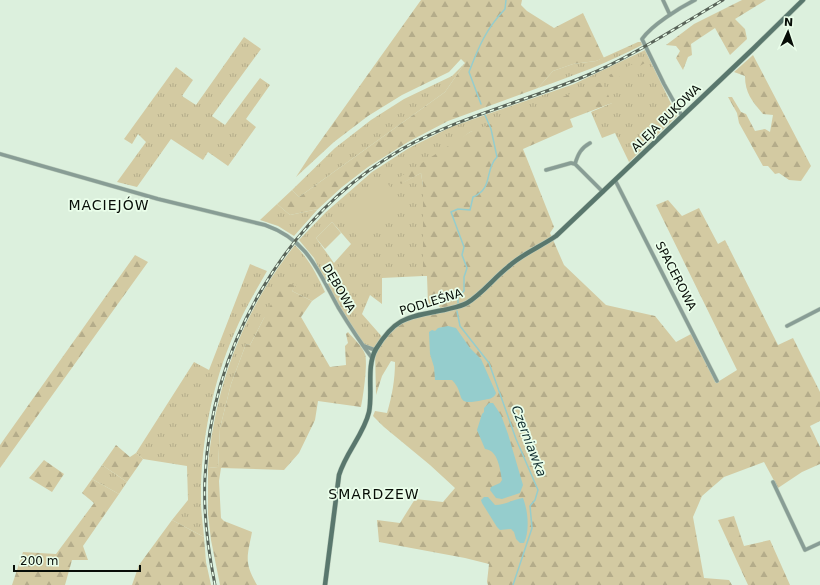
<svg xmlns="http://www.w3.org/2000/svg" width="820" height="585" viewBox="0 0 820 585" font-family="'DejaVu Sans',sans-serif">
<defs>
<pattern id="grass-tufts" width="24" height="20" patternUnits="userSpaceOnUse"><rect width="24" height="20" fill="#d3caa2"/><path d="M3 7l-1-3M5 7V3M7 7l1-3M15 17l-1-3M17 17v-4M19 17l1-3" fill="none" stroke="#b4ac8a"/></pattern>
<pattern id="forest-firs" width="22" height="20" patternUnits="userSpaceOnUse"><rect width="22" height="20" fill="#d3caa2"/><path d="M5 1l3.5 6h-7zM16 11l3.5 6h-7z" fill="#b4ac8a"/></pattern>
</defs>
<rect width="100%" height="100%" fill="#dcf0dd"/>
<path fill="url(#grass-tufts)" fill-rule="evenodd" d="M244,37L261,49L212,116L225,125L260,78L270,85L246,119L256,127L228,166L208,152L203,160L171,139L137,187L117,182L146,142L138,134L132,144L124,139L176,67L193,80L182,96L196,105Z
M638,42H641L642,45C609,62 574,76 538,88L553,71L573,64L596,61Z
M645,50L677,116L629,162L615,133L602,138L591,112L612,103L470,132L402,183L421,173L423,186V276L382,278V304L370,295L362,314L384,339L375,350L363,346L330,293L314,258L299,240L326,212L372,172L409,148L451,127L574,84ZM332,222L351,244L334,263L316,238Z
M465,63L445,92L299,197L292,190L335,148L371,120L404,99L452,76Z
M277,204L290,215L318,209L294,236L278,226L260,220Z
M295,245C309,259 317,275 325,292L312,301L292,291L296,284L264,318L250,345L246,344L231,384L220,428L218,468L208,467C215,385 244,309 295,245Z
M250,264L267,271C255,292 243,312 234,334C212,384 200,446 201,501C201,513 203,525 204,537L172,520L188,500L187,466L143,459L136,453L194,362L209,370Z
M102,465L127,482L119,494L92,479Z"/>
<path fill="url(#forest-firs)" d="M421,0H522L521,5L527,11L554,28L583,13L604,58L596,61L573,64L553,71L538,88L448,121L408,142L368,167L342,187L318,209L290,215L277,204L292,190L299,197L445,92L465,63L461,59L449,72L402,95L368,116L334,142L296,177L309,157Z
M742,0H766L735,19L745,29L747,39L730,55L715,28L691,44L692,55L688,57L683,70L676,58L680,51L676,46L666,45L694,24Z
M753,55L811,166L801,181L789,180L779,173L775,174L768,166H763L739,123L737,113L728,97H732L741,112L746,114L755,131L765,129L770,132L773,115L763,114C752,101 745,93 745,76L734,72Z
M642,60L645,63L612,81L609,75Z
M602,82L612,103L570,119L573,127L523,149L554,227L550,233L564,265L606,305L655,316L676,342L691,334L716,383L737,370L656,205L668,200L682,216L699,208L718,244L725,240L778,345L793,338L820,392V421L810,426L820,447V464L802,472L778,488L764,462L724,477L702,496L693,517L704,578L729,580L732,585H488L487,582L489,564L465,558L379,542L377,520L400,523L415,499L443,502L455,488L430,465L384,427L373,416L375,411L387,413C392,396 395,380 395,362L391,361L382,376L376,395L375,350L399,322L442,310L438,305L428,304L427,276H423V186L421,173L401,184L397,179L470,132Z
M135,255L148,262L0,468V445Z
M297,284L292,291L312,301L301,317L330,367L346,365L345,346L348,343L346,334L348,332C354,339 362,346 365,354C368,363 363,398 361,407L318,401L315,420L299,453L284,470L221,468L219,481L221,518L224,521L252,532C247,558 244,562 257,585H220L211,540L208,514V467L218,468L220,428L231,384L246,344L250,345L281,285Z
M116,445L130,457L136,453L143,459L127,482L102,465Z
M44,460L64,474L52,492L29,478Z
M92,479L119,494L83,546L88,560H72L65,585H12L23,552L56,554L94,503L82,493Z
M734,516L744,546L770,540L790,585H748L718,520Z
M172,520L204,537L206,562L211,585H132L139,565Z"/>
<path fill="#d3caa2" d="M382,177L402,201L359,238L338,215Z
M332,222L341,233L325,249L316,238Z"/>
<path fill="#95cdcd" d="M448,326L456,328L470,348L481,359L496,393C494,399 488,399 483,400C452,407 467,395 452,380H435L434,367L430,354L429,332L432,330L435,331L438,328Z
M489,403H493L501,415L508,434L523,485L520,493L502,499L496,498L490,490L491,487L500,483L502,480C500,469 498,450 485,449L477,430L482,414L484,412V408Z
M484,497H488L495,505C505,505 514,499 523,498C528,511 530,530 524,543H520L516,539L514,532L511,529L500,530L497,527L482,503L481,500Z"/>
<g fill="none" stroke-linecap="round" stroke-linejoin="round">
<path stroke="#95cdcd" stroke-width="1.5" d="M481,104L469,72C479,46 486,29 505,9L506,0
M458,303V297L464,291V277L467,268L462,255L464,247L451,212L458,209L470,210L473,197C494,188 484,170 497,157L491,129L485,115
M457,311L460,326L489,363L516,439L538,490L535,500L530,506L532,528L513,585"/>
<defs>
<path id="street" d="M663,0L670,15
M682,116L664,84L642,39C652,25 679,8 695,0
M590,143C581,148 578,154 575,164L603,192
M0,154L158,199L265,225C308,240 318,271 338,307C349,325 360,342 372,358
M546,170L571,163L575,164
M615,180L717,381
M787,326L820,309
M364,346L375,350
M773,482L805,550L820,543"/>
<path id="secondary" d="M325,585L339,475C346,452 364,434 369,412C373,393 366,366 376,349C396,316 409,317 444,310C451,308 460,307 467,303C482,294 494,278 508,267C522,254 540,247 556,236L754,48L803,0"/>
</defs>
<use href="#street" stroke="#baccbb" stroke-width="4.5"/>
<use href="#secondary" stroke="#baccbb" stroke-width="5.5"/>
<use href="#street" stroke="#889d95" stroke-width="3.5"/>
<use href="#secondary" stroke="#59776d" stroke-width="4.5"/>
<defs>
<path id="rail" d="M215,585C208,550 203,514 205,477C212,344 285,217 402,149C459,117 523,102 583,77C632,57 677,27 723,0"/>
</defs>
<use href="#rail" stroke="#596459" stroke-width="3"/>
<use href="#rail" stroke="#eafeea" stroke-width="1.5" stroke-dasharray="4.5" stroke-linecap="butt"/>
</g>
<g text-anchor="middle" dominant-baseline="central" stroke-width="3.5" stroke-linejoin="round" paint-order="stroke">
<g font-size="12" fill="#070d07" stroke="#eafeea">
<text transform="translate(666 118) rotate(-44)">ALEJA BUKOWA</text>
<text transform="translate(676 276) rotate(63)">SPACEROWA</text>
<text transform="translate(339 288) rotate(60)">DĘBOWA</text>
<text transform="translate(431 302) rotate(-17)">PODLEŚNA</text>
</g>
<g font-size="13" font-style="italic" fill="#122f30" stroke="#eafeea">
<text transform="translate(529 441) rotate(69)">Czerniawka</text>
</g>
<g font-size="14" letter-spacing="1" fill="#070d07" stroke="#eafeea">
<text x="109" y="205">MACIEJÓW</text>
<text x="374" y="494">SMARDZEW</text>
</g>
</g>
<g transform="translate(788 32) rotate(3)" stroke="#eafeea" stroke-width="3" paint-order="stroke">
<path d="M0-3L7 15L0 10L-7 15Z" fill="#070d07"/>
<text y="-6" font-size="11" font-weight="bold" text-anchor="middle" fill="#070d07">N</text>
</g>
<path d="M14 565v6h126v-6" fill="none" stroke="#070d07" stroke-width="2"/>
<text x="20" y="565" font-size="12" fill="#070d07" stroke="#eafeea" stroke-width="3" paint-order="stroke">200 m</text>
</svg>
